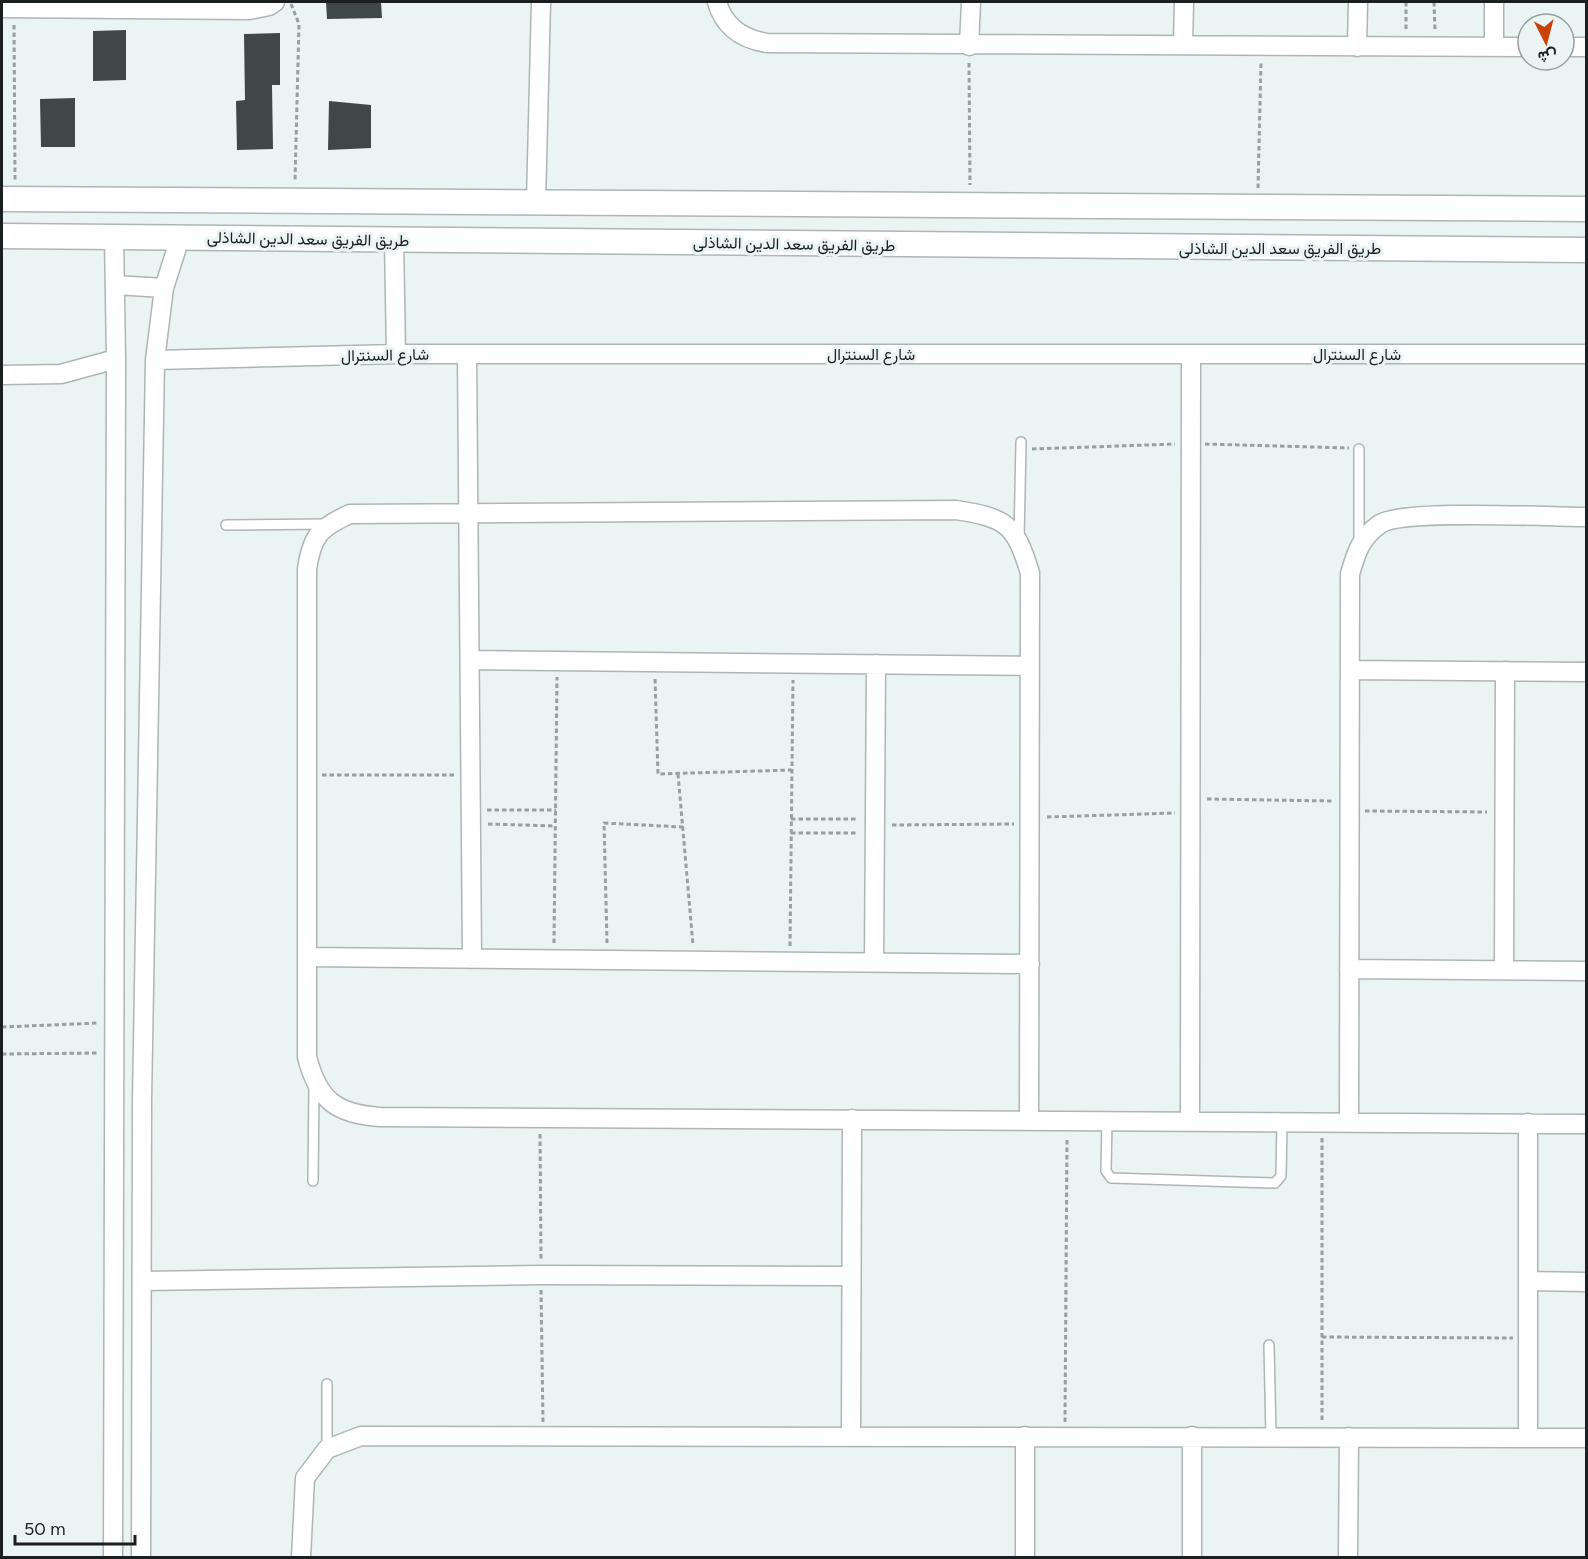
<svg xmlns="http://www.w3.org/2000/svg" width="1588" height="1559" viewBox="0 0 1588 1559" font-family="Figtree,Vazirmatn,sans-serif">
<rect width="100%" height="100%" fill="#eaf4f3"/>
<path fill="#404847" d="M326,2H381L382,18L327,19Z
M126,30V80L93,81V31Z
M280,33V85H272L273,149L237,150L236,101L245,100L244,34Z
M75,98V147H41L40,99Z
M329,101L371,105V148L328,150Z"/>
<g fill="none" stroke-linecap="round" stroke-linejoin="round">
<defs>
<path id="service" d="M226,525L327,524
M1019,539L1021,442
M1359,542V449
M1107,1120L1106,1171L1111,1178L1275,1183L1281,1176L1282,1121
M313,1181L314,1085
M1269,1345L1271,1436
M327,1449V1384"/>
<path id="minor" d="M717,2C724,27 742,39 767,43L1528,47
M1494,2V47
M2,8L249,10L269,6L275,2
M1183,45L1184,2
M969,46L971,2
M1357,47L1358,2
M1564,47H1586
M536,202L541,2
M394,240L396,354
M115,285L164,288
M467,354L472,959
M155,360L396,354H1586
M2,375L61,374L116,359
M470,660L1030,666
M1350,670L1586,672
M307,957L1030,964
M874,962L876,664
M1349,969L1586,971
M1504,970L1505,671
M1029,1120L1030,573C1015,524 1007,518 956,510L350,514C319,528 312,536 307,569V1057C318,1100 336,1114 380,1117L1586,1124
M1190,1121L1191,354
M1349,1122L1350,574C1356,553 1361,537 1380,524C1402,509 1551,517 1586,517
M144,1281L541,1275L851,1276
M1528,1281L1586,1282
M851,1436L852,1119
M1528,1437V1123
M113,1558L116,359L114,236
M141,1558L142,1101L155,360L164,288L180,238
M301,1558L305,1478L327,1449L361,1436L1586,1438
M1025,1558V1436
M1192,1558V1436
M1348,1558L1349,1437"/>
<path id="tertiary" d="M2,199L1586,209
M2,236L1586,250"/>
</defs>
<use href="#service" stroke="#adb6b5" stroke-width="12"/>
<use href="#minor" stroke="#adb6b5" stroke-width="21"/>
<use href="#tertiary" stroke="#adb6b5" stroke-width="27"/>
<path stroke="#99a09f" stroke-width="3" stroke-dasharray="4.5 3" stroke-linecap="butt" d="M1406,2V30
M1434,2L1435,30
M291,4L299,24L295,181
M14,25L15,180
M969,63L970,185
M1258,188L1261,62
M1205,444L1349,448
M1032,449L1175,444
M655,679L658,774L792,770
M678,774L693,945
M322,775H454
M1207,799L1332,801
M487,810H556
M1365,811L1487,812
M1047,817L1175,813
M791,819H858
M488,824L555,826
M892,825L1014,824
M791,833H858
M554,943L557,677
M607,943L604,823L683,827
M790,946L793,680
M2,1027L99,1023
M2,1054L99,1053
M540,1134L541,1260
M1322,1138V1423
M541,1290L543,1422
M1322,1337L1513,1338
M1065,1422L1067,1138"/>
<use href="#service" stroke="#fff" stroke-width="9"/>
<use href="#minor" stroke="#fff" stroke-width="18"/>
<use href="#tertiary" stroke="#fff" stroke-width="24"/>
</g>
<g text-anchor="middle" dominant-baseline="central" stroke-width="6" stroke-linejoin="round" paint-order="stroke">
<g font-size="16" fill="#1c1f1f" stroke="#eaf4f3">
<text transform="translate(308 239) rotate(1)">طريق الفريق سعد الدين الشاذلى</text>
<text transform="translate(794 244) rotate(1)">طريق الفريق سعد الدين الشاذلى</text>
<text x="1280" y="248">طريق الفريق سعد الدين الشاذلى</text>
<text x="871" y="354">شارع السنترال</text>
<text x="1357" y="354">شارع السنترال</text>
<text transform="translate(385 355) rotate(-1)">شارع السنترال</text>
</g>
</g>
<rect width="1588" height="1559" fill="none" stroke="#1c1f1f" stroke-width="6"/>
<g transform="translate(1546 42) rotate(174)"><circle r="28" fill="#eaf4f3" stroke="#989f9e" stroke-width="1.5"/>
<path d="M0-4.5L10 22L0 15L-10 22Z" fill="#c84108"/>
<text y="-9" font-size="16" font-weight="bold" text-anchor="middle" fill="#1c1f1f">ش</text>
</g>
<path d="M15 1535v9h120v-9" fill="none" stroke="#1c1f1f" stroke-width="3"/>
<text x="24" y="1535" font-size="18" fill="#1c1f1f" stroke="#eaf4f3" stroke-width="4.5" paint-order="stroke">50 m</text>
</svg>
